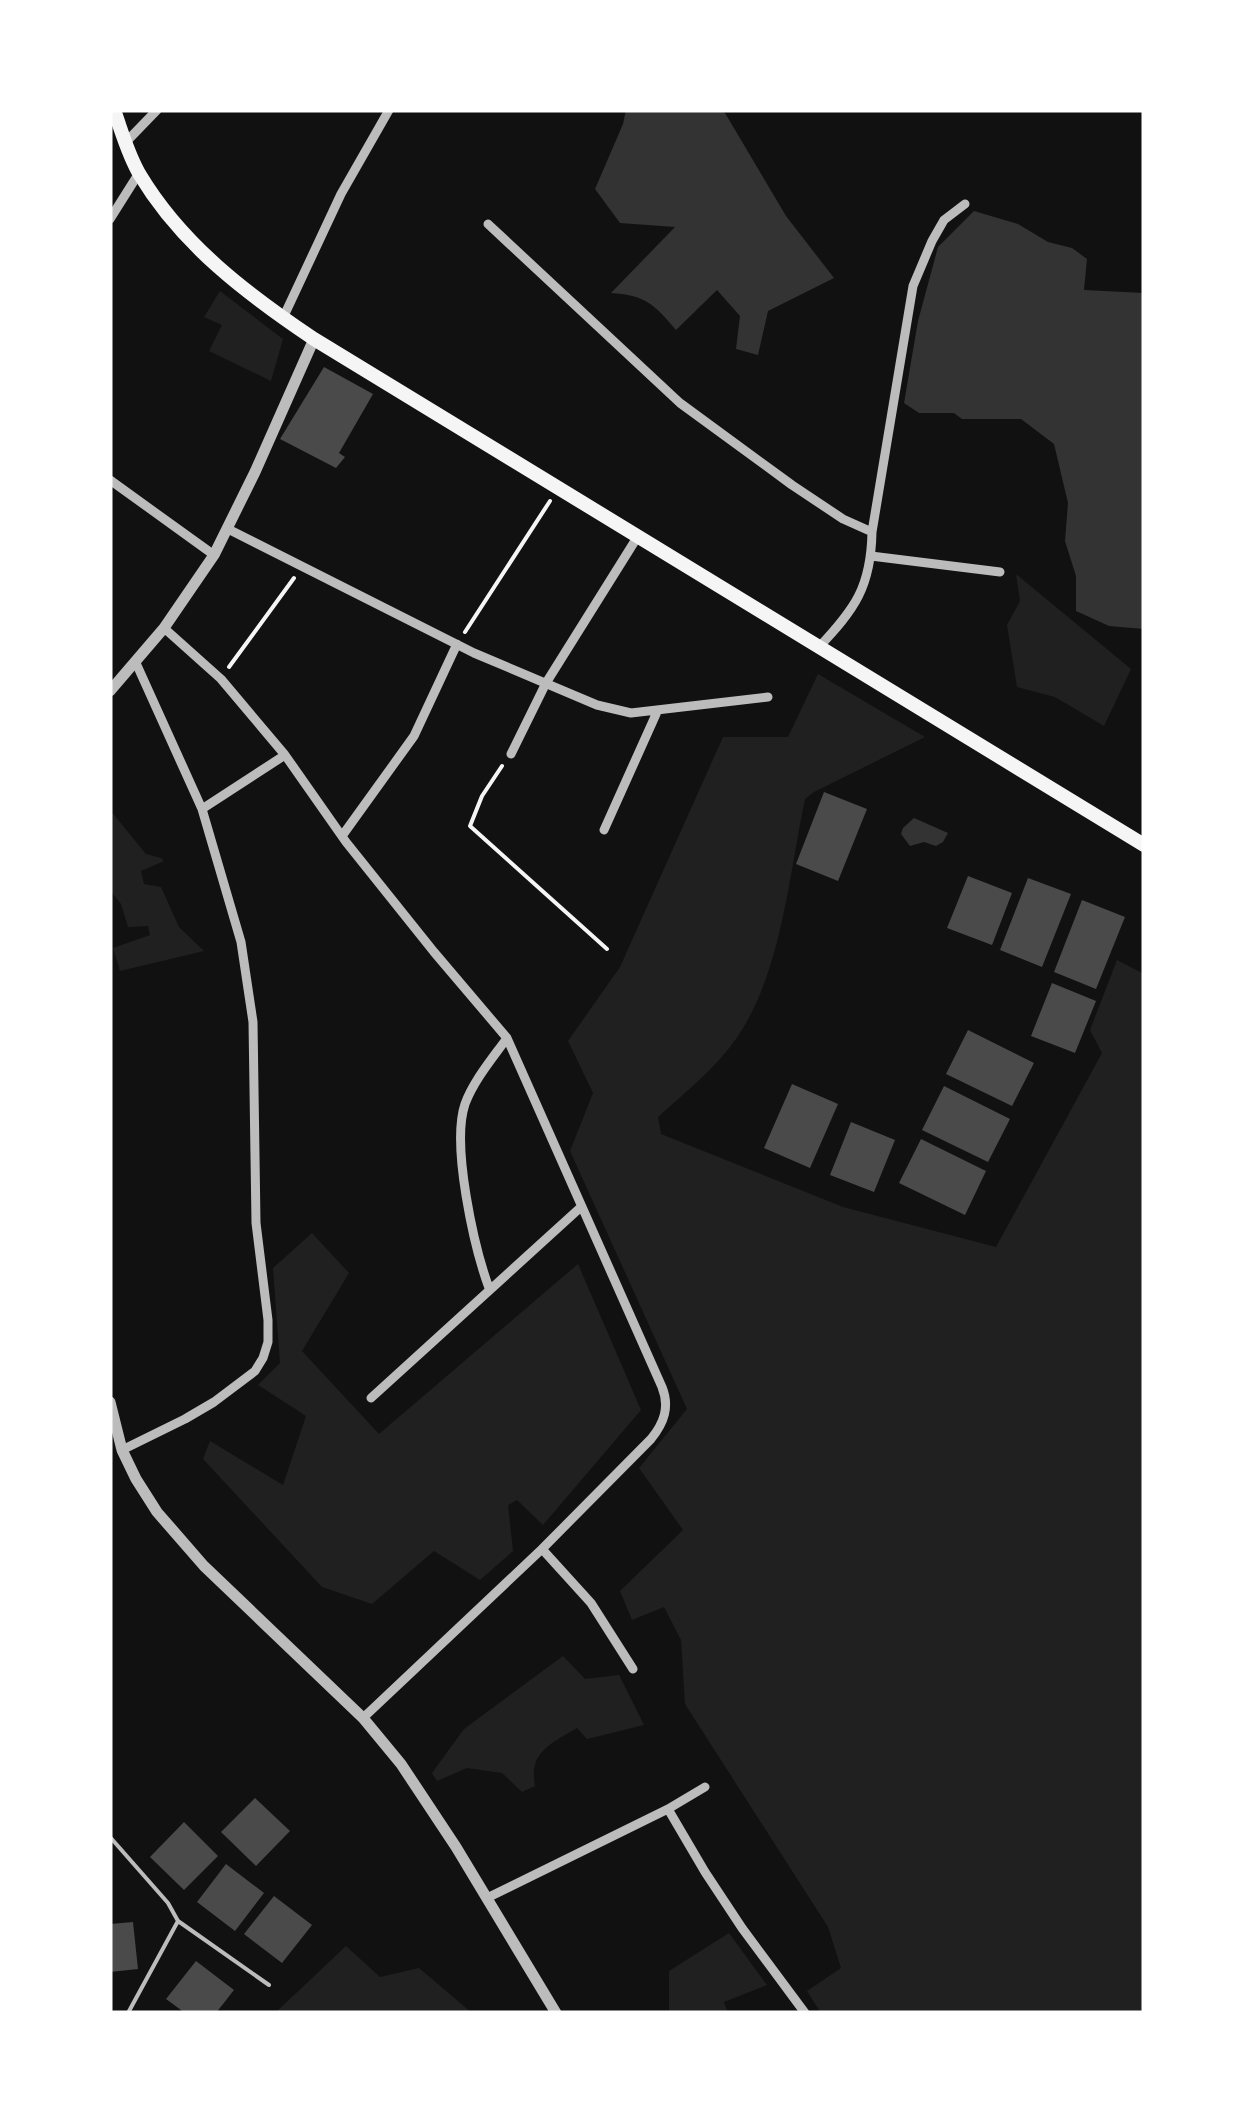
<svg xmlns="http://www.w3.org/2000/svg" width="1254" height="2123" viewBox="0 0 1254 2123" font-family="'Sofia Sans Condensed',sans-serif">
<rect width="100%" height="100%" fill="#111"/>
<path fill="#202020" d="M220,291L283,339L271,381L209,351L222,325L204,317Z
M1016,574L1131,669L1104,726L1055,697L1017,687L1007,625L1020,601Z
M818,674L925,737L814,792L805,799C788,879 781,982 730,1047C710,1073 682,1095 658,1117L661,1134L843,1207L996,1247L1102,1053L1090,1030L1117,960L1144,974V2013H821L807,1991L841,1968L828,1927L685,1704L681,1640L664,1607L632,1620L620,1591L683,1530L639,1468L687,1409L570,1151L593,1093L568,1041L620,967L723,737H788Z
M110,810L146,854L161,858L164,861L141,871L144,884L161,887L179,927L204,951L120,971L113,948L150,935L148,926L128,927L121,904L110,890Z
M312,1233L349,1273L302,1351L379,1434L578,1264L641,1410L543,1525L517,1500L508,1505L513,1551L480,1580L434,1551L372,1604L322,1587L203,1459L210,1441L283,1485L306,1416L258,1385L280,1363L273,1268Z
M563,1656L585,1679L619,1675L644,1725L587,1739L577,1728C552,1743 528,1752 535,1786L522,1792L502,1773L467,1768L437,1781L432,1773L464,1729Z
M729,1933L767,1985L724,2002L728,2013H669V1971Z
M346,1946L380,1977L419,1968L472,2013H275Z"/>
<path fill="#333" d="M626,110H719L725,113L786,216L834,278L768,311L758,355L736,349L740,316L717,290L676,330C654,304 645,295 611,293L675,227L620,223L595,189L623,124Z
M974,211L1018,224L1048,242L1072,248L1087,259L1084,290L1144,293V629L1109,626L1076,611V576L1065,541L1068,503L1054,444L1021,419H962L954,413H919L904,403L918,321L938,247Z
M914,818L948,833L943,842L936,846L924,842L910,846L901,834L903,828Z"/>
<path fill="#4a4a4a" d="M324,367L373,394L339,453L345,457L336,468L280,439Z
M824,792L867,809L838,881L796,864Z
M968,876L1012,893L992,945L947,928Z
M1028,878L1071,894L1042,967L1000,950Z
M1082,900L1125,917L1096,989L1054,972Z
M1052,983L1096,1001L1075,1053L1031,1036Z
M968,1030L1034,1063L1012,1106L946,1074Z
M792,1084L838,1104L810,1168L764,1148Z
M944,1086L1010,1119L988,1162L922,1130Z
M851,1122L895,1140L874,1192L830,1175Z
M921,1139L986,1171L965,1215L899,1183Z
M255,1798L290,1831L256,1866L221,1832Z
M184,1822L218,1856L184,1890L150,1857Z
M226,1864L264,1893L235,1931L197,1902Z
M274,1896L312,1925L282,1963L244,1934Z
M133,1922L138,1969L110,1972V1924Z
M196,1961L234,1990L216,2013H185L166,1999Z"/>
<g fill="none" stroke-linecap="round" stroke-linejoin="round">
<path stroke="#f5f5f5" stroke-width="4" d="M465,632L550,501
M229,667L294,578
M502,766L482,796L470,826L607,949"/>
<path stroke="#bcbcbc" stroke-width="4" d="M110,1837L168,1903L178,1921L128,2013
M178,1921L269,1985"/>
<path stroke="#bcbcbc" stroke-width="9" d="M125,143L157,110
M110,219L139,173
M488,224L680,403L792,485L843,519L872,532
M283,318L341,194L389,110
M110,480L214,555
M228,529L474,653L597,705L631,713L768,697
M871,556L1000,572
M164,628L221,679L285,755L346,842L434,952L507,1038L662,1387C670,1407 664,1423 651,1439L542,1549L363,1718
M818,648C855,609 871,587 872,532L913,286L932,241L944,220L965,204
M511,754L546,683L638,536
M202,809L285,755
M604,830L657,712
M342,836L414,736L457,644
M489,1288C474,1247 451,1145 465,1104C474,1080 492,1059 507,1038
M371,1398L581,1207
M122,1450L185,1419L214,1402L255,1371L263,1358L268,1342V1320L256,1223L253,1022L241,942L202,809L136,663
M542,1549L591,1603L633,1669
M668,1809L705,1872L742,1928L805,2013
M487,1898L668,1809L705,1787"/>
<path stroke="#bcbcbc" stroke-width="11" d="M110,691L164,628L214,555L255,472L314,339
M110,1402L122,1450L136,1479L157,1512L204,1566L363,1718L401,1764L456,1847L556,2013"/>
<path stroke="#f5f5f5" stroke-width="14" d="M114,110C122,132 128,155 140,175C182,245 247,294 314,339L1144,845"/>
</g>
<rect width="1254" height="2123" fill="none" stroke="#ffffff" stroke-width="225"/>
</svg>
